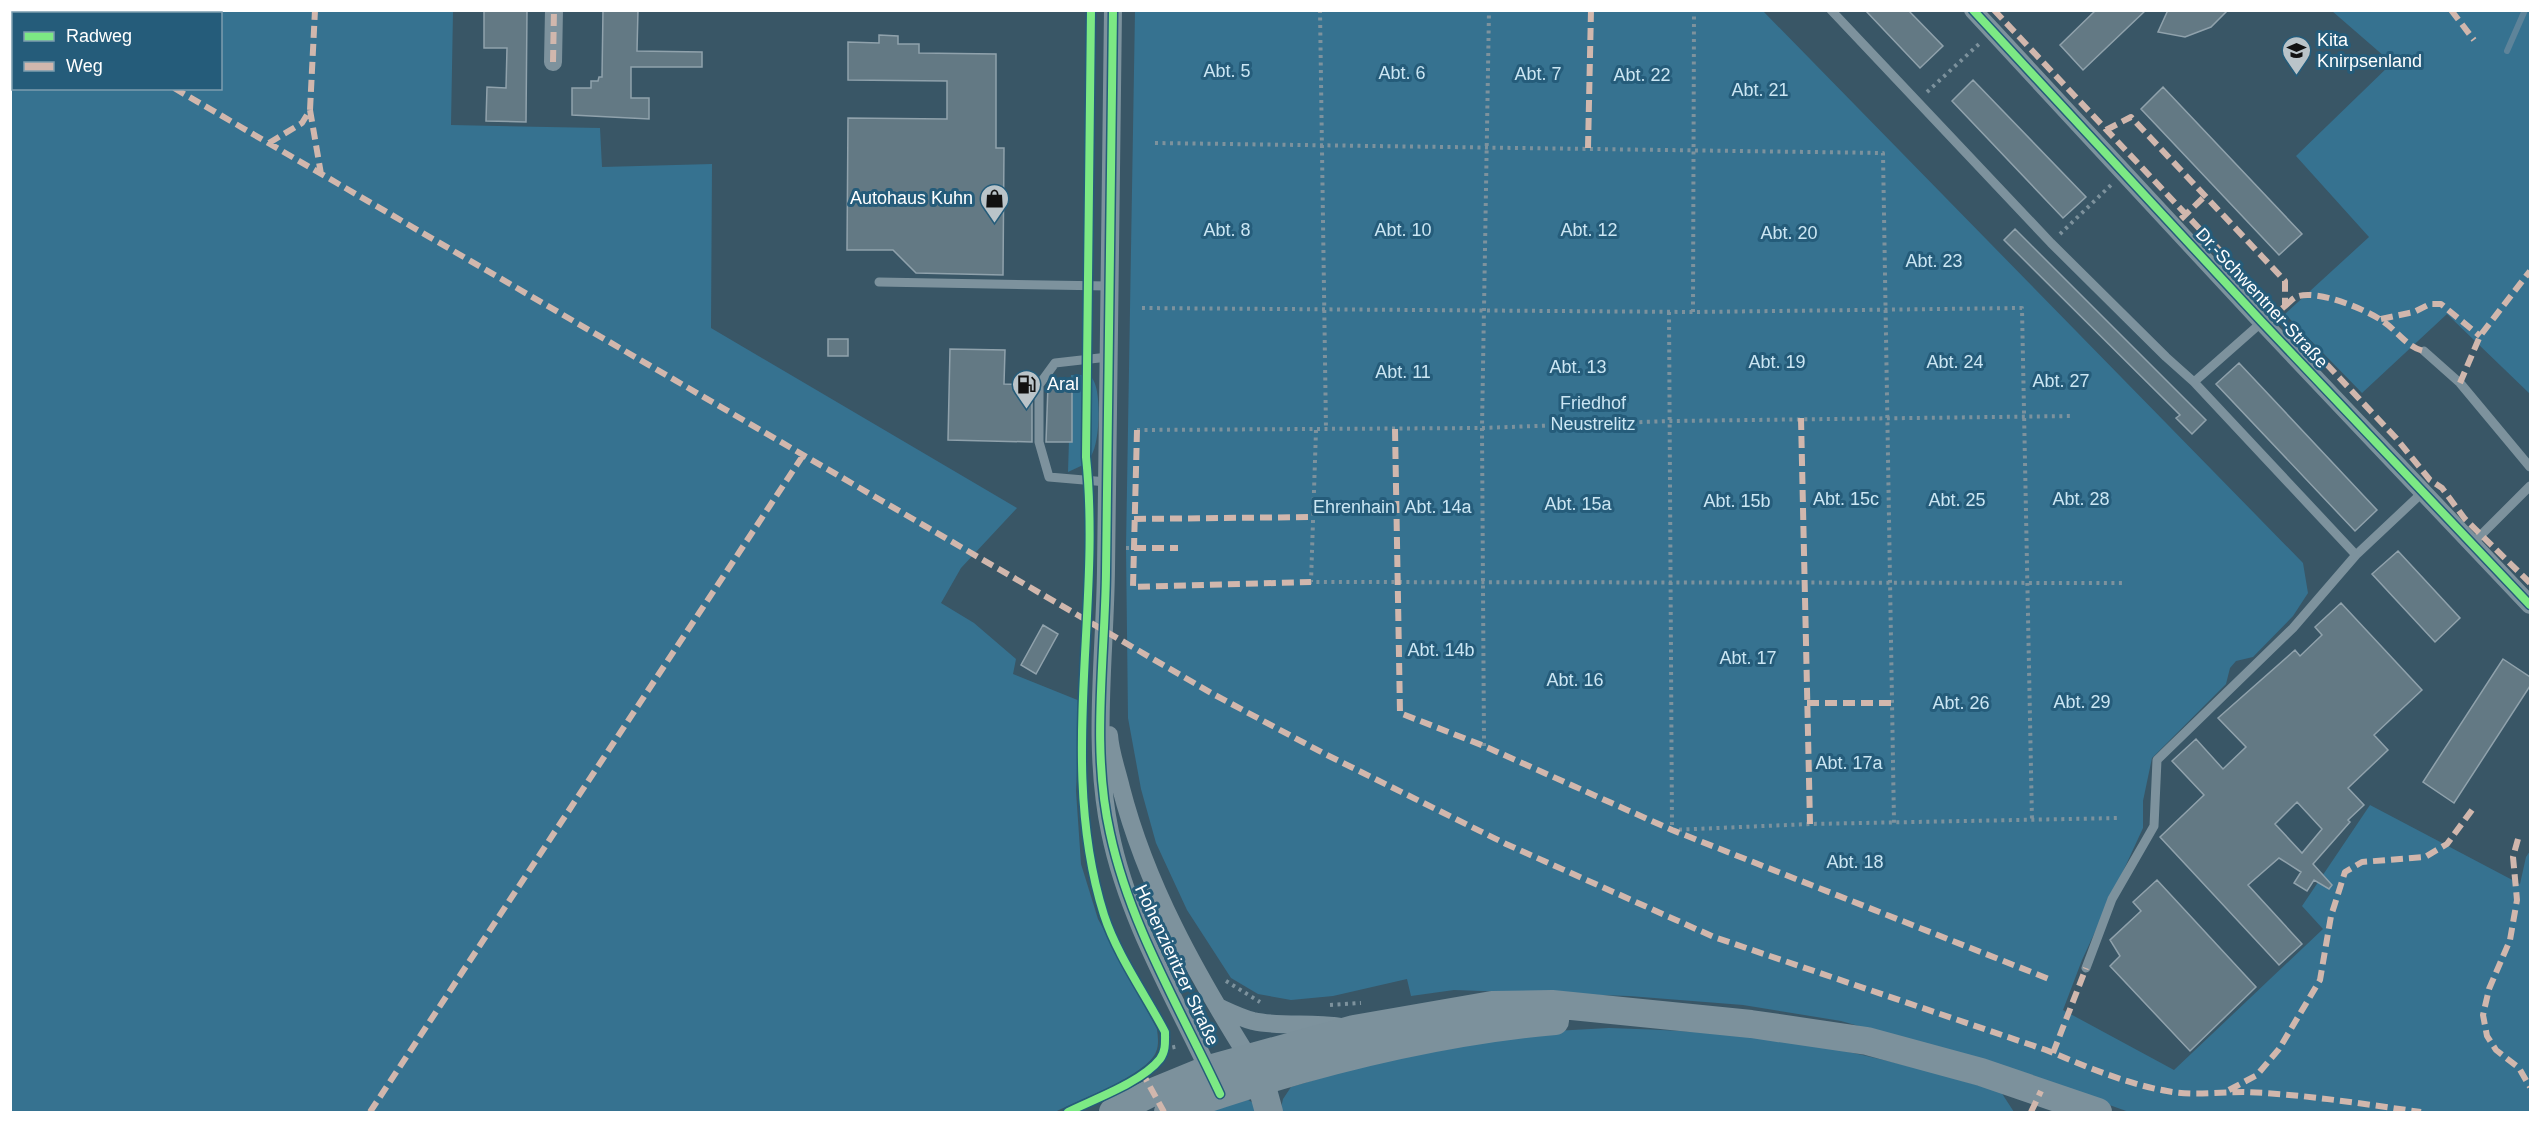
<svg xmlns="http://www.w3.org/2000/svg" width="2541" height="1123" viewBox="0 0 2541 1123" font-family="Helvetica,sans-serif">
<rect width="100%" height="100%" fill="#395666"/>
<path fill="#367290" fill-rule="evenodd" d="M10,11H453L451,125L600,128L602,167L712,164L711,328L1017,508L961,568L941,603L974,623L1016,659L1013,674L1080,701L1076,791L1081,864L1098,919L1157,1029C1158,1037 1159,1045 1156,1052C1147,1075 1077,1101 1055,1112H11ZM14,14H220V88H14Z
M1135,11H1763L2303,563L2308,593L2293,616L2253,657L2236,661L2230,668L2226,684L2152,758L2143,801V828L2082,960L2063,1010L2174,1070L2323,929L2302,906L2370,805L2520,884L2526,857L2530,851V1112H2129L1998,1065L1841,1021L1743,1005L1629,996L1454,990L1411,996L1407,979L1333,996L1291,1000L1258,994L1231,978L1187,910L1156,843L1141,789L1128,718L1126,548Z
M2332,11H2530V394L2447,314L2362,393L2285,314L2369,237L2296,156L2392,63Z
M1071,375H1085L1083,465L1068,472Z
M1092,378C1102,390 1100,443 1091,456Z
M1609,1028C1664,1030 1719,1032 1774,1039C1851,1049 1926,1070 2001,1092L2014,1112H1280L1283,1099L1291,1087L1401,1054L1536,1032Z
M1247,1099L1253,1103L1257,1112H1209Z"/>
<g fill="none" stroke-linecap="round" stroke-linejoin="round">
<path stroke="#5e849a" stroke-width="6" d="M2507,51L2525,10"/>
</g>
<path fill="#637984" stroke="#90a2ac" stroke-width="1.5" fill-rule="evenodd" d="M484,10H527L526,122L486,121L487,87L506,88L507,48H484Z
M603,10H638L637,51L702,52V67H631V98H649V119L572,115V88H591V81H598L599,77H602Z
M1865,10H1908L1943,46L1920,68Z
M2096,10H2146L2083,70L2060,45Z
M2168,10H2228L2211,27L2185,37L2158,32Z
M879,35L898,36V44H919V53L996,54V148H1004L1003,275L916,273L893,250H847L848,118L947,119V81L848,80V42L879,43Z
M1973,80L2086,197L2063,218L1952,101Z
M2163,87L2302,234L2279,255L2141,109Z
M2015,229L2206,420L2192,434L2176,418L2180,415L2004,240Z
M828,339H848V356H828Z
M950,349L1005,350L1004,384L1032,385V442L948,440Z
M2239,363L2377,510L2355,531L2216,384Z
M1048,385H1072V442H1046Z
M2398,551L2460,618L2435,642L2372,574Z
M2341,603L2422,690L2374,735L2388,750L2348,788L2364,805L2348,820L2350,822L2313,864L2332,885L2329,889L2314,880L2307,891L2294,883L2301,872L2279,858L2248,885L2302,944L2279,965L2160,837L2204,795L2172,761L2196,739L2223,769L2246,747L2218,718L2295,650L2300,656L2322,635L2315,627ZM2297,802L2322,829L2302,853L2275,824Z
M1043,625L1058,634L1036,674L1021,665Z
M2503,659L2530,677V686L2454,803L2423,782Z
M2157,880L2256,987L2190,1051L2110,966L2120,956L2110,940L2141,911L2133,902Z"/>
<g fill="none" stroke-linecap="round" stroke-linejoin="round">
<path stroke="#7d929d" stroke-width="4" stroke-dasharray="3 4.5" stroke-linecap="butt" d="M1320,10L1326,430
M1927,92L1979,44
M1155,143L1883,153L1894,823
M2060,234L2111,185
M1142,308L1693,312L2022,308L2032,821
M1669,312L1672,830L1810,824L2120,818
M1693,312L1694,10
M1137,430L1482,428L1670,421L2074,416
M1316,430L1311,582L2125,583
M1126,548H1134
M1484,746L1482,428L1489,10
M1226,981L1260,1002
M1330,1005L1361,1003
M1165,1049L1179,1046"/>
<path stroke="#7d929d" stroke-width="9" d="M1831,10L2051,243L2166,357L2194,382
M879,282L1109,286
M2262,322L2194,382L2356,555
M2424,351L2460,383L2530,467
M1107,482L1049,477L1039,442V385L1055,363L1108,357
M2472,544L2530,486
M2086,968L2112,899L2154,826L2157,760L2293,628L2356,555L2423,492"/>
<path stroke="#7d929d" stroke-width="18" d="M1113,10C1111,197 1107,383 1106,569C1105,656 1092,746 1110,832C1128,920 1175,998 1213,1079
M1973,10L2262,322L2530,605
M553,62L554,10
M1109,735C1110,752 1117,771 1121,788C1146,885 1195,972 1248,1057
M1218,1007C1229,1012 1241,1018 1253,1021C1284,1028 1315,1021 1347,1028"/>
<path stroke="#7c919c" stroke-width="28" d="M1253,1067L1261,1083L1269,1112
M1113,1112L1153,1092L1209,1069L1354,1029L1492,1005L1552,1004L1751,1024L1867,1041L1981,1072L2098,1112
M1168,1112C1292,1068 1424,1033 1555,1021"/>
<path stroke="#d1b7ad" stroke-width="6" stroke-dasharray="12 6" stroke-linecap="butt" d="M39,10L44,14
M1994,10L2396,438L2430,480L2442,488L2465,519L2530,583
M2451,10L2474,40
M553,62L554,10
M10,64L14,63
M174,88L1213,694L1323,753L1506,844L1714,937L2046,1050C2085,1066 2126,1084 2167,1091C2193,1096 2219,1092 2244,1092C2303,1094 2363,1104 2421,1112
M310,110L321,174
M2106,130L2131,117L2285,281V306L2278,312
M269,143L302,123L310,110L315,10
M1588,148L1591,10
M2181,219L2205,196
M2285,306C2289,303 2293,298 2296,297C2315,288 2368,310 2384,322C2397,331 2408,348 2424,351
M2381,319L2414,312L2430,304H2441L2480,336
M2460,383L2480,336L2530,271
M1801,418L1810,824
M1395,429L1400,713L1484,746L1672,830L2049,979
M1137,430L1133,587L1311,582
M1134,519L1313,517
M1134,548H1178
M1807,703H1892
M2518,839L2513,857L2517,900L2510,940L2489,989L2483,1015L2487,1036L2496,1050L2519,1068L2530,1087
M2053,1053L2086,968
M1140,1076L1143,1074L1164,1112
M2229,1090L2257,1075L2279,1049L2320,980L2331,916L2345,872L2362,862L2425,857L2447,844L2472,810
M370,1112L804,454
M2031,1112L2041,1091"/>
<defs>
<path id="cycleway" d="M1113,10C1111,198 1107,385 1106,572C1105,658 1091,749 1110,833C1130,926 1180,1008 1220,1094
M1973,10L2262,322L2530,605
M1068,1112C1094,1099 1142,1082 1160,1059C1166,1051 1165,1042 1165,1032C1145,994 1117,955 1104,915C1057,767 1102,609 1086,457L1091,10"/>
</defs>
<use href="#cycleway" stroke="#255c7a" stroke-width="11"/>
<use href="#cycleway" stroke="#7ce984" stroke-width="8"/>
</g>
<defs>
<symbol id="school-pin" viewBox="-11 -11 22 30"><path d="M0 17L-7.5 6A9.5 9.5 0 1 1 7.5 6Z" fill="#bac4c9" stroke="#255c7a"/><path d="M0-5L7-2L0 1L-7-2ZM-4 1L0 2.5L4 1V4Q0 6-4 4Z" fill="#111"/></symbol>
<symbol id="shop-pin" viewBox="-11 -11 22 30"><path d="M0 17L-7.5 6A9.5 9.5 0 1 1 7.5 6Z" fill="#bac4c9" stroke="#255c7a"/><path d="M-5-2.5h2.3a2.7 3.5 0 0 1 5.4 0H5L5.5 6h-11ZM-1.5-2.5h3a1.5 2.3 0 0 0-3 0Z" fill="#111"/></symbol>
<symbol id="fuel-pin" viewBox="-11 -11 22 30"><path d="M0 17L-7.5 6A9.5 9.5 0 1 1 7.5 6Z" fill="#bac4c9" stroke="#255c7a"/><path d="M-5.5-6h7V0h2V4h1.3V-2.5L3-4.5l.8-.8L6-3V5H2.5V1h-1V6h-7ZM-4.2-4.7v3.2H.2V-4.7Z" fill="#111"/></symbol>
</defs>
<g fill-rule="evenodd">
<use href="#school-pin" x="2280" y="34" width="33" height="45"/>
<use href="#shop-pin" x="978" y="182" width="33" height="45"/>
<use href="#fuel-pin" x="1010" y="368" width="33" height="45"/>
</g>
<g text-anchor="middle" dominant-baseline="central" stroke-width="6" stroke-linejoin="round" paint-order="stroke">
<g font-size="18" fill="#fff" stroke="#255c7a" text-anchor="start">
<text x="2317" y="40">Kita<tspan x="2317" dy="21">Knirpsenland</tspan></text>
<text x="973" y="198" text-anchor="end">Autohaus Kuhn</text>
<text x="1047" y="384">Aral</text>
</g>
<g font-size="18" fill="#cbe6f3" stroke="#255c7a">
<text x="1227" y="71">Abt. 5</text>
<text x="1402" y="73">Abt. 6</text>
<text x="1538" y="74">Abt. 7</text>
<text x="1642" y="75">Abt. 22</text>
<text x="1760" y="90">Abt. 21</text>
<text x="1227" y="230">Abt. 8</text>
<text x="1403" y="230">Abt. 10</text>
<text x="1589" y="230">Abt. 12</text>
<text x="1789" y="233">Abt. 20</text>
<text x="1934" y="261">Abt. 23</text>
<text x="1777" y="362">Abt. 19</text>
<text x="1955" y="362">Abt. 24</text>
<text x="1578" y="367">Abt. 13</text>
<text x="1403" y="372">Abt. 11</text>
<text x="2061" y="381">Abt. 27</text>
<text x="1593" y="403">Friedhof<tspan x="1593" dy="21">Neustrelitz</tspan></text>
<text x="1846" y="499">Abt. 15c</text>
<text x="2081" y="499">Abt. 28</text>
<text x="1957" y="500">Abt. 25</text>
<text x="1737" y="501">Abt. 15b</text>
<text x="1578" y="504">Abt. 15a</text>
<text x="1354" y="507">Ehrenhain</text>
<text x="1438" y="507">Abt. 14a</text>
<text x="1441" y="650">Abt. 14b</text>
<text x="1748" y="658">Abt. 17</text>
<text x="1575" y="680">Abt. 16</text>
<text x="2082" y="702">Abt. 29</text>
<text x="1961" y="703">Abt. 26</text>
<text x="1849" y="763">Abt. 17a</text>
<text x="1855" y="862">Abt. 18</text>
</g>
<g font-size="18" fill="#fff" stroke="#255c7a">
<text transform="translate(2262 298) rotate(47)">Dr.-Schwentner-Straße</text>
<text transform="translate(1177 965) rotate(65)">Hohenzieritzer Straße</text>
</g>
</g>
<rect width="2541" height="1123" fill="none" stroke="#ffffff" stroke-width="24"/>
<rect x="12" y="12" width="210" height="78" fill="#255c7a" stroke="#7c9daf" stroke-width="1.5"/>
<rect x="24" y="32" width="30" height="9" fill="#7ce984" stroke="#7c9daf" stroke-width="1.5"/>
<text x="66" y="42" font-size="18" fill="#ffffff">Radweg</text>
<rect x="24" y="62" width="30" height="9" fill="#d1b7ad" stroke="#7c9daf" stroke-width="1.5"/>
<text x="66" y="72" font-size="18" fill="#ffffff">Weg</text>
</svg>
